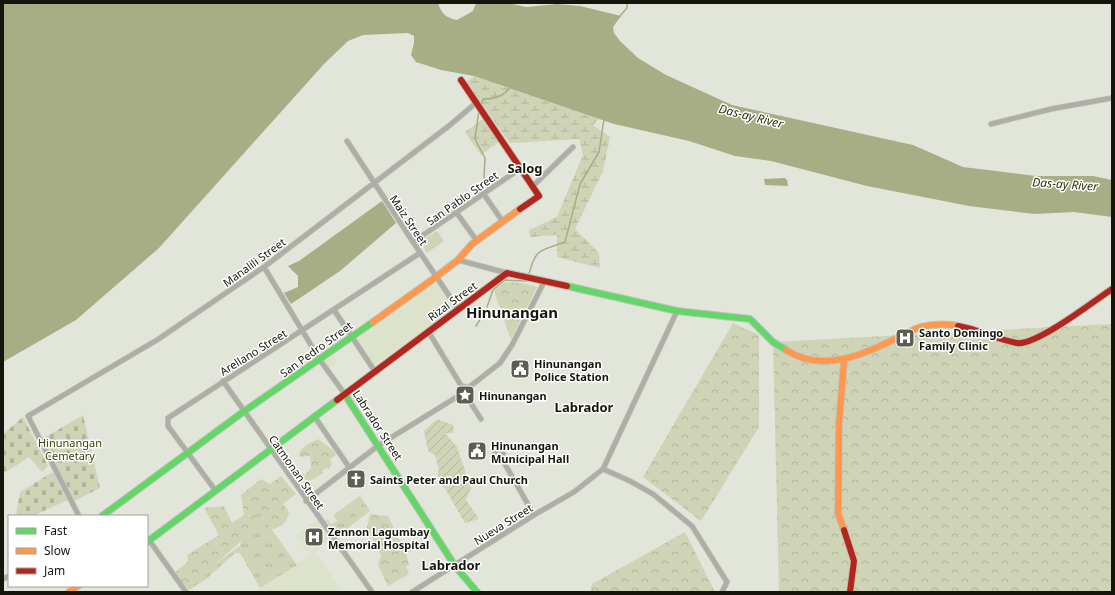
<svg xmlns="http://www.w3.org/2000/svg" width="1115" height="595" viewBox="0 0 1115 595" font-family="'Noto Sans',sans-serif">
<defs>
<pattern id="grass-tufts" width="24" height="20" patternUnits="userSpaceOnUse"><rect width="24" height="20" fill="#cfd4b6"/><path d="M3 7l-1-3M5 7V3M7 7l1-3M15 17l-1-3M17 17v-4M19 17l1-3" fill="none" stroke="#b1b59b"/></pattern>
<pattern id="forest-crowns" width="20" height="18" patternUnits="userSpaceOnUse"><rect width="20" height="18" fill="#cfd4b6"/><path d="M2 6a3 3 0 1 1 6 0M12 15a3 3 0 1 1 6 0" fill="none" stroke="#b1b59b"/></pattern>
<pattern id="wetland-marsh" width="20" height="14" patternUnits="userSpaceOnUse"><rect width="20" height="14" fill="#cfd4b6"/><path d="M1 5h8M5 5V1M11 12h8M15 12V8" fill="none" stroke="#b1b59b"/></pattern>
<pattern id="cemetery-stones" width="16" height="16" patternUnits="userSpaceOnUse"><rect width="16" height="16" fill="#cfd4b6"/><path d="M2 7V4a2 2 0 0 1 4 0v3zM10 15v-3a2 2 0 0 1 4 0v3z" fill="#b1b59b"/></pattern>
<pattern id="garden-furrows" width="10" height="10" patternUnits="userSpaceOnUse"><rect width="10" height="10" fill="#cfd4b6"/><path d="M-1 1l2-2M0 10L10 0M9 11l2-2" fill="none" stroke="#b1b59b"/></pattern>
</defs>
<rect width="100%" height="100%" fill="#e2e5d9"/>
<path fill="#dde2cb" d="M436,281L455,308L374,365L355,339Z
M333,354L338,361L328,368L323,361Z
M317,520L331,539L315,552L342,592H256L310,555L296,536Z"/>
<path fill="url(#grass-tufts)" d="M360,496L370,511L337,536L326,520L328,519L331,524L337,521L333,515Z
M258,510L297,565L260,588L240,553H235L206,579L189,590L185,585L240,546L243,524Z"/>
<path fill="url(#forest-crowns)" d="M505,282L522,283L537,287L511,339L494,291Z
M733,323L759,335V427L701,521L643,477Z
M1112,324V592H779L773,342Z
M318,439L334,451L336,455L330,459L332,464L329,469L326,468L322,471L323,473L314,479L308,481L303,478C312,464 312,473 310,456L299,457C299,447 310,443 318,439Z
M281,476L296,494L283,504L289,512C287,523 282,527 272,529L258,511L250,534L204,573L185,585L174,573L188,562L187,555L219,535L204,508L224,506L232,523L244,515L241,495L261,479L270,484Z
M370,514L388,516L403,547L416,543L421,548L406,553L409,565L406,566L409,574L388,586L378,565L381,555L367,528Z
M685,532L715,592H590L592,584Z"/>
<path fill="url(#wetland-marsh)" d="M474,76L599,119L593,125L610,137L603,171L575,229L599,253L600,268L557,257V235L530,237L529,230L557,217L583,155L579,139L510,143L466,82Z
M484,118L500,141L481,155L465,132Z"/>
<path fill="url(#cemetery-stones)" d="M83,415L100,488L75,501L42,439Z
M23,417L48,466L42,472L29,457L3,474V434Z
M53,472L67,500L33,516H16L20,492Z"/>
<path fill="url(#garden-furrows)" d="M437,419L453,425L454,433H445L457,447L471,488L466,500L479,519L465,523L437,475L439,470L435,455L428,451L424,431Z"/>
<path fill="#cfd4b6" d="M437,231L444,241L427,253L420,242Z"/>
<path fill="#a7ae86" d="M3,3H438C441,14 447,18 457,20L473,11L476,3H508L526,7L557,4L580,6L621,16L613,27L614,33L620,41L638,58L666,75L732,105L913,145L963,167L1036,176H1093L1112,180V217L1074,212L1034,214L969,206L867,186L771,161L735,156L689,141L614,124L474,76L441,70L416,62L411,55L414,43V36L408,33L363,35L348,41L324,64L159,248L76,320L3,362Z
M785,178L787,180L788,186L765,185L764,179Z
M382,201L396,223L340,271L291,304L284,293L298,287V276L288,266L299,261Z"/>
<g fill="none" stroke-linecap="round" stroke-linejoin="round">
<path stroke="#a7ae86" stroke-width="1.5" d="M620,16L627,8V3
M481,105L483,99C494,99 504,97 510,87
M479,110L475,139L485,158L484,178
M529,274C536,247 541,251 565,242L580,184L599,152L604,119
M487,307L493,290L505,280L527,281
M476,326L484,313"/>
<defs>
<path id="street" d="M991,124L1051,109L1112,98
M347,141L413,242L458,309
M533,186L573,147
M483,193L503,222
M456,212L477,241
M413,242L521,168
M458,260L507,273
M264,267L320,360L344,393
M334,310L374,370
M428,331L462,387
M223,381L372,592
M458.5 392a5.5 5.5 0 1 1 11 0a5.5 5.5 0 1 1-11 0Z
M468,388L500,363L512,345L544,282
M467,397L481,419
M314,416L349,467
M494.5 454a4.5 4.5 0 1 1 9 0a4.5 4.5 0 1 1-9 0Z
M502,459L534,515
M603,469L630,481L653,494L692,526L727,582L722,592
M215,490L168,426V418L420,253
M306,501L379,445L460,395
M79,516L28,416L157,340L264,267L450,125L477,102
M149,540L186,592
M3,579L9,576
M412,592L534,515L574,492L603,469L677,311"/>
<path id="fast" d="M567,286L677,311L750,319L773,342L786,350
M344,393L455,566L477,592
M102,516L243,412L373,322
M147,542L337,400"/>
<path id="slow" d="M373,322L436,277L458,260L472,244L520,209
M786,350C823,374 864,354 899,337C906,334 914,329 921,327C933,324 946,324 958,326
M844,530L838,513L839,424L844,361
M69,592L78,586"/>
<path id="jam" d="M461,80L539,196L520,209
M958,326C978,329 998,340 1017,343C1036,346 1094,301 1112,289
M337,400L507,273L567,286
M844,530L854,561L850,592"/>
</defs>
<use href="#street" stroke="#c0c3b9" stroke-width="6"/>
<use href="#fast" stroke="#c0c3b9" stroke-width="8"/>
<use href="#slow" stroke="#c0c3b9" stroke-width="8"/>
<use href="#jam" stroke="#c0c3b9" stroke-width="8"/>
<use href="#street" stroke="#adafa6" stroke-width="4.5"/>
<use href="#fast" stroke="#63d668" stroke-width="6"/>
<use href="#slow" stroke="#ff974d" stroke-width="6"/>
<use href="#jam" stroke="#b3261e" stroke-width="6"/>
</g>
<defs>
<symbol id="hospital-square" viewBox="-11 -11 22 22"><rect x="-9" y="-9" width="18" height="18" rx="4" fill="#5c5e54" stroke="#fff"/><path d="M-5-5h3v3.5h4V-5h3V5h-3V1.5h-4V5h-3Z" fill="#fff"/></symbol>
<symbol id="civic-square" viewBox="-11 -11 22 22"><rect x="-9" y="-9" width="18" height="18" rx="4" fill="#5c5e54" stroke="#fff"/><path d="M-.6-6.5H3V-4.5H.6V-3L4-1V1h2V6H-6V1h2V-1L-.6-3ZM-1.2 2.5V6h2.4V2.5Z" fill="#fff"/></symbol>
<symbol id="sight-square" viewBox="-11 -11 22 22"><rect x="-9" y="-9" width="18" height="18" rx="4" fill="#5c5e54" stroke="#fff"/><path d="M0-6L1.8-2.2L6-1.7L2.9 1.2L3.7 5.4L0 3.3L-3.7 5.4L-2.9 1.2L-6-1.7L-1.8-2.2Z" fill="#fff"/></symbol>
<symbol id="church-square" viewBox="-11 -11 22 22"><rect x="-9" y="-9" width="18" height="18" rx="4" fill="#5c5e54" stroke="#fff"/><path d="M-1.2-6h2.4v3.5h3.3v2.4h-3.3V6h-2.4V-.1h-3.3v-2.4h3.3Z" fill="#fff"/></symbol>
</defs>
<g fill-rule="evenodd">
<use href="#hospital-square" x="894" y="327" width="22" height="22"/>
<use href="#civic-square" x="509" y="358" width="22" height="22"/>
<use href="#sight-square" x="454" y="384" width="22" height="22"/>
<use href="#civic-square" x="466" y="440" width="22" height="22"/>
<use href="#church-square" x="345" y="468" width="22" height="22"/>
<use href="#hospital-square" x="303" y="526" width="22" height="22"/>
</g>
<g text-anchor="middle" dominant-baseline="central" stroke-width="3" stroke-linejoin="round" paint-order="stroke">
<g font-size="11" fill="#14160d" stroke="#fff">
<text transform="translate(462 198) rotate(-35)">San Pablo Street</text>
<text transform="translate(409 220) rotate(56)">Maiz Street</text>
<text transform="translate(254 262) rotate(-36)">Manalili Street</text>
<text transform="translate(452 301) rotate(-36)">Rizal Street</text>
<text transform="translate(316 349) rotate(-36)">San Pedro Street</text>
<text transform="translate(253 352) rotate(-32)">Arellano Street</text>
<text transform="translate(378 425) rotate(57)">Labrador Street</text>
<text transform="translate(297 472) rotate(55)">Catmonan Street</text>
<text transform="translate(503 524) rotate(-32)">Nueva Street</text>
</g>
<g font-size="11" font-weight="bold" fill="#14160d" stroke="#fff" text-anchor="start">
<text x="919" y="332">Santo Domingo<tspan x="919" dy="13">Family Clinic</tspan></text>
<text x="534" y="363">Hinunangan<tspan x="534" dy="13">Police Station</tspan></text>
<text x="479" y="395">Hinunangan</text>
<text x="491" y="445">Hinunangan<tspan x="491" dy="13">Municipal Hall</tspan></text>
<text x="370" y="479">Saints Peter and Paul Church</text>
<text x="328" y="531">Zennon Lagumbay<tspan x="328" dy="13">Memorial Hospital</tspan></text>
</g>
<g font-size="11" fill="#3a4000" stroke="#fff">
<text x="70" y="442">Hinunangan<tspan x="70" dy="13">Cemetary</tspan></text>
</g>
<g font-size="12" font-style="italic" fill="#2d3207" stroke="#fff">
<text transform="translate(751 116) rotate(14)">Das-ay River</text>
<text transform="translate(1065 184) rotate(4)">Das-ay River</text>
</g>
<g font-size="13" font-weight="bold" fill="#14160d" stroke="#fff">
<text x="525" y="168">Salog</text>
<text x="584" y="407">Labrador</text>
<text x="451" y="565">Labrador</text>
</g>
<g font-size="15" font-weight="bold" fill="#14160d" stroke="#fff">
<text x="512" y="312">Hinunangan</text>
</g>
</g>
<rect width="1115" height="595" fill="none" stroke="#14160d" stroke-width="8"/>
<rect x="8" y="515" width="140" height="72" fill="#ffffff" stroke="#a1a29e"/>
<rect x="16" y="528" width="20" height="6" fill="#63d668" stroke="#a1a29e"/>
<text x="44" y="535" font-size="12" fill="#14160d">Fast</text>
<rect x="16" y="548" width="20" height="6" fill="#ff974d" stroke="#a1a29e"/>
<text x="44" y="555" font-size="12" fill="#14160d">Slow</text>
<rect x="16" y="568" width="20" height="6" fill="#b3261e" stroke="#a1a29e"/>
<text x="44" y="575" font-size="12" fill="#14160d">Jam</text>
</svg>
